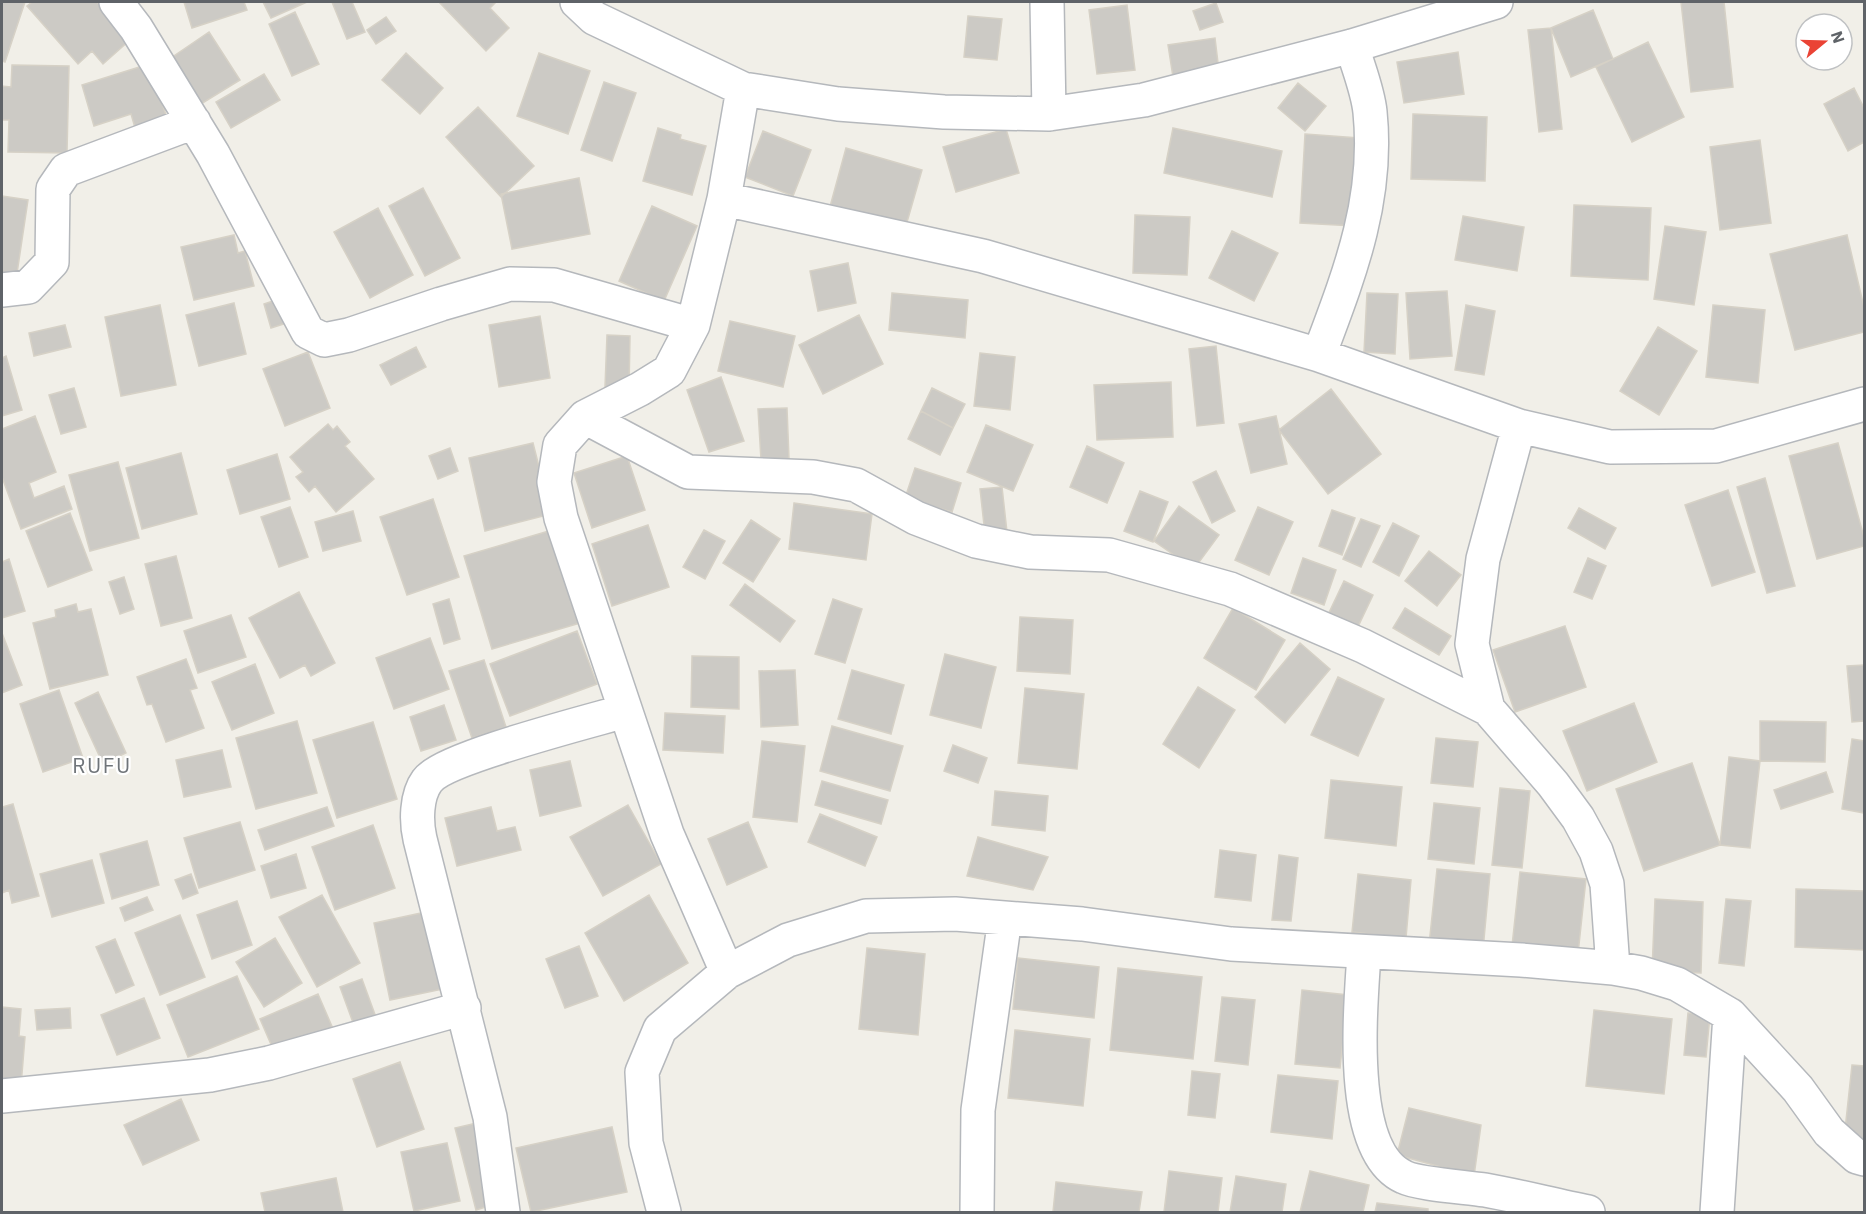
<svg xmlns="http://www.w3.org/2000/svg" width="1866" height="1214" viewBox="0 0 1866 1214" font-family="'IBM Plex Sans',sans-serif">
<rect width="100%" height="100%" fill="#f1efe8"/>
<path fill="#cccac5" stroke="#d6d1c6" stroke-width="1.5" d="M2,2H25L5,62L2,61Z
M32,2H97L130,40L103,64L92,51L78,64L27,6Z
M184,2H244L247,10L192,28Z
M263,2H307L271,18Z
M332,2H352L365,32L347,39Z
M439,2H496L490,8L509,28L486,51Z
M1681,2H1724L1733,87L1691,92Z
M1216,3L1223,22L1200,30L1193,11Z
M1127,5L1135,70L1097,74L1089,10Z
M1593,10L1613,59L1571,77L1551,28Z
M295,12L319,64L292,76L269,24Z
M968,16L1002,19L997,60L964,57Z
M386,17L396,31L376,44L367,30Z
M1551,28L1562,129L1539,132L1528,30Z
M209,32L240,80L201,104L171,58Z
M1215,38L1219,71L1173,77L1168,45Z
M1648,42L1684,117L1632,142L1596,67Z
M1458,52L1464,94L1404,103L1397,62Z
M406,53L443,88L420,114L382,80Z
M539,53L590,71L568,134L517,116Z
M149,64L168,121L136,131L131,114L94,126L82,85Z
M12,65L69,66L67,153L8,152L9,120H2V86L11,87Z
M264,74L280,100L231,128L216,102Z
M604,82L636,93L612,161L581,150Z
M1298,83L1326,106L1305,131L1278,108Z
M1854,88L1864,108V142L1848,151L1824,104Z
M478,107L534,166L501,197L446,137Z
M1413,114L1487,117L1485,181L1411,179Z
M658,128L681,135L680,139L706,146L692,195L643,181Z
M1173,128L1282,151L1272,197L1164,173Z
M1006,129L1019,173L956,192L943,147Z
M763,131L811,150L793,196L745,177Z
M1305,134L1359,138L1354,226L1300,223Z
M1760,140L1771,223L1720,230L1710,147Z
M846,148L922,170L903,236L828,214Z
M579,178L590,234L512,249L501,194Z
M423,188L460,258L425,276L389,206Z
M2,196L28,200L16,280L2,278Z
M1574,205L1651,208L1648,280L1571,276Z
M652,206L697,226L664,301L619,281Z
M378,208L413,275L370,298L334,232Z
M1135,215L1190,217L1187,275L1133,273Z
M1463,216L1524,227L1517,271L1455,260Z
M1665,226L1706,232L1694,305L1654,299Z
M1232,231L1278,253L1254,301L1209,278Z
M234,235L238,253L245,251L254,286L194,300L181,247Z
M1847,235L1864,307V332L1795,350L1770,254Z
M848,263L856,303L818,311L810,271Z
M1447,291L1452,356L1410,359L1406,293Z
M892,293L968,300L965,338L889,330Z
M1367,293L1398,294L1395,354L1364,352Z
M285,297L293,321L271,328L264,304Z
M234,303L246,354L199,366L186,315Z
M160,305L176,385L121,396L105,317Z
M1466,305L1495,311L1484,375L1455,370Z
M1713,305L1765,310L1758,383L1706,377Z
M859,315L883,364L823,394L799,345Z
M540,316L550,378L499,387L489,325Z
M730,321L795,336L783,387L718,371Z
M65,325L71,347L34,356L29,333Z
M1658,327L1697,351L1659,415L1620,391Z
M607,335L630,336L629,389L605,387Z
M1216,346L1224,423L1197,426L1189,349Z
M416,347L426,367L391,385L380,365Z
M308,352L330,408L285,426L263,369Z
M980,353L1015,357L1010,410L974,406Z
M6,356L22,410L2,416V358Z
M721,377L744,441L709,452L687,390Z
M1171,382L1173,437L1097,440L1094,385Z
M74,388L86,427L61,434L49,395Z
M932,388L965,404L953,428L921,411Z
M1331,389L1381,454L1328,494L1279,430Z
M787,408L789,459L761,460L758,409Z
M921,411L953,428L940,455L908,439Z
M35,416L56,472L29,483L34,498L64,486L72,509L21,529L2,477V429Z
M1276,416L1287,464L1251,473L1239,424Z
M328,424L333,430L337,426L350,442L345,446L374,479L336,512L315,486L309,492L296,477L303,472L290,457Z
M986,425L1033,445L1013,491L967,472Z
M533,443L551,514L485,531L469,458Z
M1838,443L1864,537V546L1817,559L1789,456Z
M1087,446L1124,463L1107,503L1070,487Z
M450,448L458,471L438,479L429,456Z
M181,453L197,514L142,529L126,468Z
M277,454L290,499L240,514L227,470Z
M627,456L645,510L592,528L574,473Z
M118,462L139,538L90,551L69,475Z
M915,468L961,483L952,512L905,498Z
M1216,471L1235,511L1212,523L1193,482Z
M1765,478L1795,586L1767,593L1737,487Z
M1002,487L1007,532L985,534L980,489Z
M1728,490L1755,572L1712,586L1685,505Z
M1140,491L1168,502L1153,542L1124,531Z
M433,499L459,577L407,595L380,517Z
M794,503L872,514L866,560L789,549Z
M1179,506L1219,535L1194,569L1154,541Z
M290,507L308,557L279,567L261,517Z
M1258,507L1293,522L1269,575L1235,560Z
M1579,508L1616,528L1605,549L1568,528Z
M1332,510L1355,518L1342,555L1319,546Z
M353,511L361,541L323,551L315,522Z
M70,513L92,570L48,587L26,531Z
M1361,519L1380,526L1361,567L1343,559Z
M751,520L780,539L753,582L723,563Z
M1393,523L1419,536L1399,576L1373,562Z
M648,525L669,587L612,606L592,544Z
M559,528L587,621L492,649L464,556Z
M704,530L725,541L705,579L683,567Z
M1429,551L1461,575L1437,606L1405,581Z
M176,556L192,618L161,626L145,564Z
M1303,558L1336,570L1324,605L1291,593Z
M1588,558L1606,566L1592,599L1574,592Z
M9,559L25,611L2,618V562Z
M124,577L134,609L120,614L109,582Z
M1344,581L1373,595L1355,633L1326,619Z
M745,584L795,621L780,642L730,605Z
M299,592L335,663L311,676L305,665L280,678L249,618Z
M449,599L460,639L444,644L433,604Z
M833,599L862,609L845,663L815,654Z
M76,604L78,612L91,609L108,675L50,689L33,623L56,617L55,610Z
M1233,608L1285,640L1256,690L1204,658Z
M1405,608L1451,636L1439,655L1393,628Z
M231,615L246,657L198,673L184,631Z
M1020,617L1073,620L1070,674L1017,671Z
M1565,626L1586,687L1515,712L1493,650Z
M577,631L597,684L510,716L490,664Z
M2,633L22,685L2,693Z
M430,638L449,689L394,709L376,658Z
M1300,643L1330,669L1285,723L1255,697Z
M945,654L996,667L981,728L930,715Z
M692,656L739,657V709L691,707Z
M186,659L197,688L190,690L204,728L166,742L152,704L147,705L137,677Z
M484,660L506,727L472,738L449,671Z
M255,664L274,713L232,730L212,682Z
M1864,665V721L1852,722L1847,666Z
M795,670L798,725L761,727L759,671Z
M852,670L904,685L891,734L838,719Z
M1338,677L1384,699L1358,756L1311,735Z
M1198,687L1235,710L1199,768L1163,744Z
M1025,688L1084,694L1077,769L1018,763Z
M59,690L83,758L43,772L20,704Z
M98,692L126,753L103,764L75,703Z
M1634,703L1657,762L1587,791L1563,731Z
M444,705L456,740L421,751L410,717Z
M665,713L725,716L723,753L663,750Z
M297,721L317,793L256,809L236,738Z
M1760,721L1826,722L1825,762L1760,761Z
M373,722L397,799L337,818L313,740Z
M832,726L903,746L890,791L820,771Z
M1436,738L1478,742L1473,787L1431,783Z
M1852,739L1864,741V813L1842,809Z
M762,741L805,746L797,822L753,817Z
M953,745L987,758L978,783L944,771Z
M222,750L231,787L184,797L176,760Z
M1729,757L1760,761L1750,848L1720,845Z
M570,761L581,806L540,816L530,770Z
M1692,763L1720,845L1644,871L1616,789Z
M1826,772L1833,792L1781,809L1774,790Z
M1331,780L1402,787L1396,846L1325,838Z
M822,781L888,800L881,824L815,805Z
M1500,788L1530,791L1522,868L1492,865Z
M995,791L1048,796L1045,831L992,825Z
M1434,803L1480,808L1474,864L1428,859Z
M13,804L39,896L12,903L9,890L2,893V807Z
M628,805L661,864L603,896L570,837Z
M327,807L334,826L265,850L258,830Z
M491,807L497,831L515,827L521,850L457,866L445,818Z
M820,814L877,837L865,866L808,842Z
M240,822L255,870L199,888L184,838Z
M748,822L767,867L727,885L708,839Z
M373,825L395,888L335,910L312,847Z
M978,837L1048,857L1033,890L967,876Z
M147,841L159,885L112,899L100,854Z
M1220,850L1256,855L1251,901L1215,897Z
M296,854L306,888L271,898L261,866Z
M1279,855L1298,858L1291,921L1272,920Z
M92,860L104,903L52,917L40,874Z
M1437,869L1490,874L1483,950L1429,945Z
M1520,872L1586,879L1578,954L1512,946Z
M191,874L198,893L183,899L175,880Z
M1358,874L1411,880L1406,938L1352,932Z
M1796,889L1864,891V950L1795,947Z
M322,895L360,963L317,987L279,917Z
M649,895L688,963L624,1001L585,933Z
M147,897L153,910L125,921L120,908Z
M1655,899L1703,902L1701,973L1652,971Z
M1726,899L1751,901L1744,966L1719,963Z
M237,901L252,945L212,959L197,915Z
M426,912L443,989L390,1000L374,923Z
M180,915L205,977L160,995L135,933Z
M275,938L302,983L264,1007L236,962Z
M115,939L134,985L116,993L96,947Z
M579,946L598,996L565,1008L546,959Z
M867,948L925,954L918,1035L859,1029Z
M1018,958L1099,967L1094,1018L1013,1009Z
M1118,968L1202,977L1193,1059L1110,1050Z
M237,976L259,1029L188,1057L167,1005Z
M362,979L377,1020L355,1028L340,987Z
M1302,990L1348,995L1340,1068L1295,1064Z
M318,994L334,1031L276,1056L260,1019Z
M1222,997L1255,1000L1248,1065L1215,1061Z
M144,998L160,1038L117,1055L101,1015Z
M2,1007L21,1009L19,1036L25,1037L21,1086L2,1084Z
M70,1008L71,1028L37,1030L35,1010Z
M1594,1010L1672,1019L1664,1094L1586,1086Z
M1688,1013L1710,1015L1706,1057L1684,1055Z
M1015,1030L1090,1039L1083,1106L1008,1098Z
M400,1062L424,1129L377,1147L353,1079Z
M1852,1065L1864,1066V1141L1844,1139Z
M1192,1071L1220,1074L1215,1118L1188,1115Z
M1278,1075L1338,1081L1332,1139L1271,1132Z
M181,1099L199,1140L143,1165L124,1125Z
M1409,1108L1481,1125L1474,1176L1397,1155Z
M477,1123L489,1206L476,1210L455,1128Z
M612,1127L627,1192L531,1212L516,1148Z
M447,1143L460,1201L414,1211L401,1152Z
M1169,1171L1222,1178L1218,1212H1164Z
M1310,1171L1369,1185L1363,1212H1300Z
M1236,1176L1286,1184L1282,1212H1230Z
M336,1178L343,1212H265L261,1193Z
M1056,1182L1142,1192L1139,1212H1053Z
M1377,1203L1428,1209V1212H1375Z"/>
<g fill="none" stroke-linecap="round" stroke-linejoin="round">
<defs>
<path id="street" d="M116,2L136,28L213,154L308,332L324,340L349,335L441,304L510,284L554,285L693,325
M577,2L594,18L743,89L838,104L944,112L1049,114L1144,100L1352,46L1496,2
M1047,2L1049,114
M724,199L983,256L1319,355L1519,426L1610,447L1716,446L1864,404
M2,290L28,287L52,262L53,189L66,170L194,122
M1319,355C1349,275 1379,200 1370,112C1368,91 1358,67 1352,46
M585,417L688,472L813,477L856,485L916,518L976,541L1030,552L1109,555L1230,589L1363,646L1488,709
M1519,426L1483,559L1472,644L1488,709L1553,784L1578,818L1596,851L1607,884L1613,968
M1364,953C1361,1005 1346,1151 1404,1177C1418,1184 1466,1187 1485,1190C1519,1196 1553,1205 1588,1212
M727,972L667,834L561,518L554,482L560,445L585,417L640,389L669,371L693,325L724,199L743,89
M2,1096L210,1075L269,1063L464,1008
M503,1212L490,1117L420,839C416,822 416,796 427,781C443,758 591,721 625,711
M664,1212L646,1143L642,1072L660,1029L727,972L788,940L866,916L955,914L1082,924L1231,944L1521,960L1613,968L1641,973L1677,984L1730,1015L1798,1089L1829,1132L1857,1157L1864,1159
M977,1212L978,1110L1005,918
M1717,1212L1730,1015"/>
</defs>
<use href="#street" stroke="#b5b8bc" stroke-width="36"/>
<use href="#street" stroke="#fff" stroke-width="33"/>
</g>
<g text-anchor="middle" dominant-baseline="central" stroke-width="4.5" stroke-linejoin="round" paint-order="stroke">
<g font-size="21" letter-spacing="1.5" fill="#70757a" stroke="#fff">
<text x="102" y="765">RUFU</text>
</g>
</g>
<rect width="1866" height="1214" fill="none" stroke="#5f6368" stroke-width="6"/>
<g transform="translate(1824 42) rotate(71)"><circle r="28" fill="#ffffff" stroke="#bfc1c3" stroke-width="1.5"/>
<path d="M0-4.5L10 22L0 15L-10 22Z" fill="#ea4335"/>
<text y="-9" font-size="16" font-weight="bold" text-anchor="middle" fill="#5f6368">N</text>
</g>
</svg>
